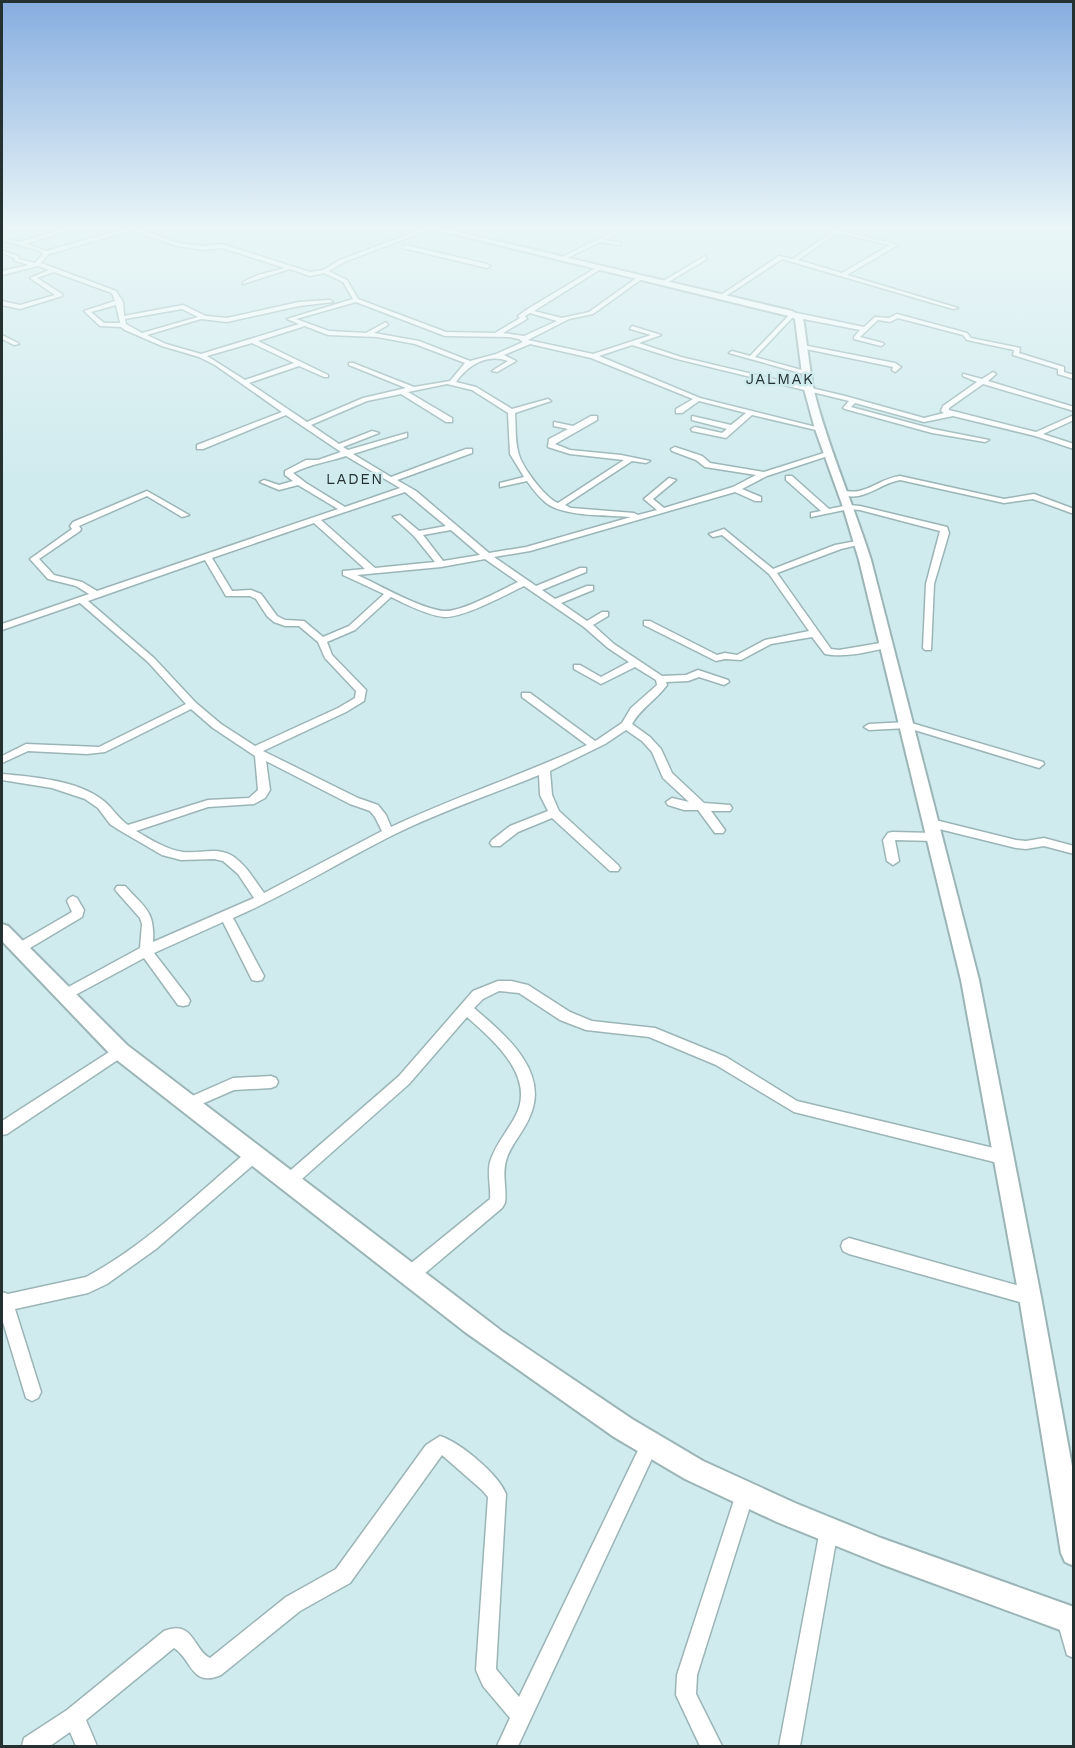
<svg xmlns="http://www.w3.org/2000/svg" width="1075" height="1748" viewBox="0 0 1075 1748" font-family="'Work Sans',sans-serif">
<rect width="100%" height="100%" fill="#d0ebee"/>
<g fill="none" stroke-linecap="round" stroke-linejoin="round">
<defs>
<path id="minor" d="M64,229H72L26,244L46,251L125,229H138L178,243L204,246L222,244L310,272L323,270L340,260L423,229H431L344,262L329,271L347,280L358,299L446,332L495,333L520,318L518,316L526,310L599,266L601,269L534,311L562,318L589,312L638,277L643,278L593,314L569,319L528,340L593,354L651,335L630,329L632,326L661,335L639,343L681,357L845,396L924,418L944,413L941,411L943,406L977,382L963,376V374L982,379L993,372L996,374L988,381L1074,407V411L983,384L949,408V410L1036,432L1074,415V420L1043,434L1074,444V449L1035,436L953,416L924,422L855,403L851,407L933,429L989,440L985,442L932,433L845,409L843,408L849,401L677,359L632,345L599,356L700,398L824,429L820,431L752,415L726,438L692,431L691,429L695,427L722,433L727,429L692,420V416L731,425L746,413L699,401L682,413H676V409L693,399L591,358L530,344L504,355L516,361L497,372L492,371L508,361C487,353 468,365 456,382L476,387L512,409L548,399L551,401L515,413C516,426 515,439 518,451C520,465 545,498 558,503L624,460L570,454L548,447L549,439L568,429L554,426V422L573,426L591,416H597V420L555,444L570,450L621,455L650,461L646,463L632,461L565,505L571,508L634,513L638,515L657,510L644,499L669,478L676,480L653,499L664,508L733,487L756,475L705,467L696,460L672,451L671,449L675,447L702,456L710,463L764,472L827,452L834,454L767,476L742,489L761,497V501H755L735,492L530,551L494,557L536,586L580,568H586V572L542,590L555,599L587,586H593V590L561,603L587,621L602,612H608V616L593,625L614,644L662,676L686,675L698,670L728,680L729,682L724,685L699,677L688,681L666,682L667,685C656,700 641,708 632,724L650,737L661,749L672,773L704,803L730,805L732,808L730,811H711L725,830L723,833H715L698,810H684L668,805L666,802L672,798L689,802L663,778L652,752L642,741L626,730L605,744L550,771L552,795L559,811L618,865L620,868L618,871H610L552,818L518,832L500,846H492L490,843L492,840L510,826L548,811L540,795L539,775C490,795 439,812 391,836C338,863 288,894 233,918L264,976L262,980L257,981L252,980L223,922L154,953L188,997L190,1001L188,1005L183,1006L178,1005L144,958L66,1000L61,999L59,995L61,991L140,948L142,924L140,918L117,892L115,889L117,886H125C145,908 155,911 153,942L254,898L238,874L223,861L214,859L181,860L162,855L119,830L110,824L98,808L85,799L52,788L2,780V774C34,777 79,780 105,802C113,809 118,818 128,825L208,800L249,798L258,790L255,756L213,728L191,709L105,752L87,754L28,751L2,763V756L26,744L99,747L186,704L148,662L80,603L2,630V624L89,594L76,586L48,579L30,559L72,529L70,526L73,522L147,491L189,515L182,517L147,496L79,526L81,529L80,531L39,559L54,575L82,582L97,591L338,509L298,485L279,490L260,482L264,480L279,485L293,481L285,475V471L306,460H318L341,452L286,415L203,449H197V445L282,412L215,365L199,357L162,346L125,330L121,327L100,326L84,311L115,301L112,293L54,272L37,278L62,294V296L20,309L2,305V301L20,305L55,295L30,278L49,270L38,266L2,275V271L29,265L15,261L14,258L3,253V251L18,256L19,259L35,263L43,254L40,251L2,240V238L20,242ZM132,230L177,246L204,250L222,248L285,268L258,275L243,282V284L290,269L310,276L324,273L343,282L353,299L287,319L299,324L201,354L166,344L147,335L201,319L227,322L299,306L333,302L330,300L299,302L227,318L206,316L183,305L124,316L123,302L116,291L41,263L49,254ZM356,302L445,336L509,337L519,339L523,342L496,354L470,361L419,341L374,333L388,325L386,322L366,333L329,331L296,319ZM116,305L120,323H104L91,312ZM182,309L198,317L142,333L126,324L125,319ZM530,313L557,321L524,336L503,333L527,319L525,316ZM305,326L328,335L377,337L415,344L465,363L450,381L414,387L353,363H349V365L406,388L363,398L307,422L249,383L299,366L324,377H328V375L258,341ZM252,343L294,363L245,380L207,356ZM447,384L472,390L508,413L510,454L524,477L500,483V487L527,481C532,488 538,496 545,502C562,517 606,515 631,517L526,547L489,553L416,491L397,480L472,453V449H466L391,477L353,454L407,437V433L348,450L343,447L379,433L372,431L339,444L311,425L367,401L401,394L446,422H452V418L408,392ZM346,456L400,488L345,507L306,483L293,473C310,464 328,462 346,456ZM405,492L446,526L419,531L400,515L393,517L414,536L435,562L375,568L321,520ZM314,523L365,569L343,571V575L384,594L349,626L323,637L304,621L285,620L277,616L261,594L251,590L232,591L212,558ZM451,530L480,555L443,561L423,535ZM485,559L518,582C501,590 462,612 444,611C420,609 380,585 357,575L441,567ZM205,560L226,596H250L256,599L267,616L274,622L285,626H299L318,642L325,658L356,691L355,698L338,708L255,746L221,724L196,703L154,658L88,601ZM524,586L584,627L608,648L629,662L601,677L580,665H574V669L601,684L635,667L656,680L657,685L631,708L622,723L597,740L595,741L530,693H522V697L587,745C522,775 455,797 391,827L386,815L378,805L358,798L263,751L346,712L364,701L366,690L332,655L327,642L355,630L391,597C405,604 429,616 445,617C465,617 505,595 524,586ZM266,761L350,804L370,811L375,817L382,831L264,893C255,881 247,866 234,857C218,846 201,854 183,852C167,850 150,839 136,831L208,807L254,804L265,798L270,790Z
M824,229H842L840,231L898,245L847,275L958,308L953,309L782,259L723,298L718,297L779,256L793,259L832,232ZM837,233L890,245L842,273L798,260Z
M615,231L620,232L605,240L621,243V245L600,242L563,260L558,259Z
M405,245L487,264L490,266L487,268L403,248Z
M705,256L707,259L665,284L660,283Z
M792,312L864,327L875,317L889,318L897,314L967,333L971,338L1020,348L1019,353L1064,367V372L1074,375V379L1058,374V369L1013,355L1014,350L967,340L963,335L898,318L890,322L878,320L860,337L883,343L884,344L881,346L854,339V337L860,330L793,317L755,357L809,372L810,373L807,375L729,353L732,351L750,356Z
M2,335L18,343L19,344L14,345L2,339Z
M803,345L895,363L901,367L895,372L892,370L893,367L801,348L800,347Z
M786,476H792L829,509L849,505L860,506L947,527L949,533L934,584L931,650H925L923,648L926,584L940,531L860,510L849,509L811,517V513L821,511L786,480Z
M900,476L1004,499L1034,494L1074,509V514L1033,499L1004,503L900,480C880,483 860,505 840,493C846,489 852,493 859,491C873,488 884,478 900,476Z
M724,529L773,569L835,545L862,540V544L841,549L777,573L831,649L839,650L886,642L889,643V647C869,652 845,658 825,654L812,637L771,644L741,660L725,659L716,661L644,625V621H650L717,655L725,653L737,655L765,640L809,631L769,574L722,535L713,537L709,534Z
M908,722L1043,762L1044,764L1039,768L908,728L869,730L864,727L869,724Z
M931,819L1016,840L1026,841L1044,838L1074,846V854L1044,846L1026,849L1016,848L927,826L925,823L927,820Z
M892,832L935,833L941,837L935,841L895,840L899,861L893,865L887,861L883,840L888,833Z
M73,896L77,898L84,910L82,917L25,951H15L14,948L15,945L72,912L67,901L69,898Z
M498,981H511L528,985L570,1012L592,1021L655,1028L726,1057L797,1101L1002,1150L1007,1152L1009,1157L1007,1162L1002,1164L794,1112L716,1065L649,1037L586,1030L560,1020L519,993L499,991L483,999L474,1008C504,1034 550,1071 530,1116C524,1132 510,1145 506,1161C502,1175 507,1189 505,1203L502,1208L417,1280L411,1282L405,1280L403,1274L405,1268L490,1199C491,1187 487,1174 490,1162C495,1145 507,1132 515,1117C537,1077 494,1041 467,1017L409,1084L294,1186L289,1188L284,1186L281,1181L284,1176L399,1076L473,991Z
M120,1045L125,1047L127,1051L125,1055L7,1134L2,1135V1121Z
M271,1076L276,1078L278,1082L276,1086L271,1088L234,1090L188,1110L183,1108L181,1104L183,1100L233,1078Z
M254,1148L259,1150L261,1155L259,1160L156,1249L107,1284L88,1293L15,1309L41,1392L38,1398L32,1401L26,1398L2,1319V1292L8,1294L86,1277C146,1245 197,1194 249,1150Z
M849,1238L1030,1289L1036,1291L1038,1297L1036,1303L1030,1305L849,1254L843,1251L841,1246L843,1241Z
M650,1435L656,1438L659,1444L656,1450L518,1746H497L510,1718L483,1686L476,1670L488,1497L482,1490L442,1455L350,1583L300,1611L221,1675C191,1688 192,1659 174,1648L86,1720L97,1746H76L70,1732L50,1746H22L24,1738L67,1710L164,1631C194,1619 193,1650 210,1658L286,1597L336,1569L426,1445L440,1436C461,1443 498,1474 506,1494L496,1669L519,1697L644,1438Z
M745,1485L752,1487L754,1494L697,1675L696,1694L722,1746H700L676,1695L677,1675L736,1494L738,1487Z
M829,1521L836,1523L838,1530L800,1746H779L820,1530L822,1523Z
M1067,1610L1074,1613V1658L1067,1655L1057,1620L1060,1613Z"/>
<path id="major" d="M433,229H446L792,311L803,318C807,342 809,367 814,391C828,448 853,503 871,560L979,980L1041,1297L1074,1477V1566L1065,1562L1061,1553L1019,1297L961,980L859,560L843,507L815,429L804,389L795,319L789,316Z
M2,924L8,926L127,1045L503,1332L632,1419L703,1461L795,1503L881,1538L1074,1607V1635L881,1564L777,1522L685,1479L614,1437L465,1332L113,1057L2,941Z"/>
<path id="highway" d="M2,229H7L2,231Z"/>
</defs>
<use href="#minor" stroke="#9bb5b7" stroke-width="3"/>
<use href="#major" stroke="#9bb5b7" stroke-width="4"/>
<use href="#highway" stroke="#9bb5b7" stroke-width="3"/>
<use href="#minor" fill="#fff" fill-rule="evenodd"/>
<use href="#major" fill="#fff" fill-rule="evenodd"/>
<use href="#highway" fill="#fff" fill-rule="evenodd"/>
</g>
<linearGradient id="sky" x2="0" y2="1"><stop stop-color="#86ade0"/><stop offset="0.48" stop-color="#eaf6f7"/><stop offset="1" stop-color="#eaf6f7" stop-opacity="0"/></linearGradient>
<rect width="1075" height="474" fill="url(#sky)"/>
<g text-anchor="middle" dominant-baseline="central" stroke-width="5" stroke-linejoin="round" paint-order="stroke">
<g font-size="15" letter-spacing="1.5" fill="#253031" stroke="#d0ebee">
<text x="780" y="379">JALMAK</text>
<text x="355" y="479">LADEN</text>
</g>
</g>
<rect width="1075" height="1748" fill="none" stroke="#253031" stroke-width="6"/>
</svg>
